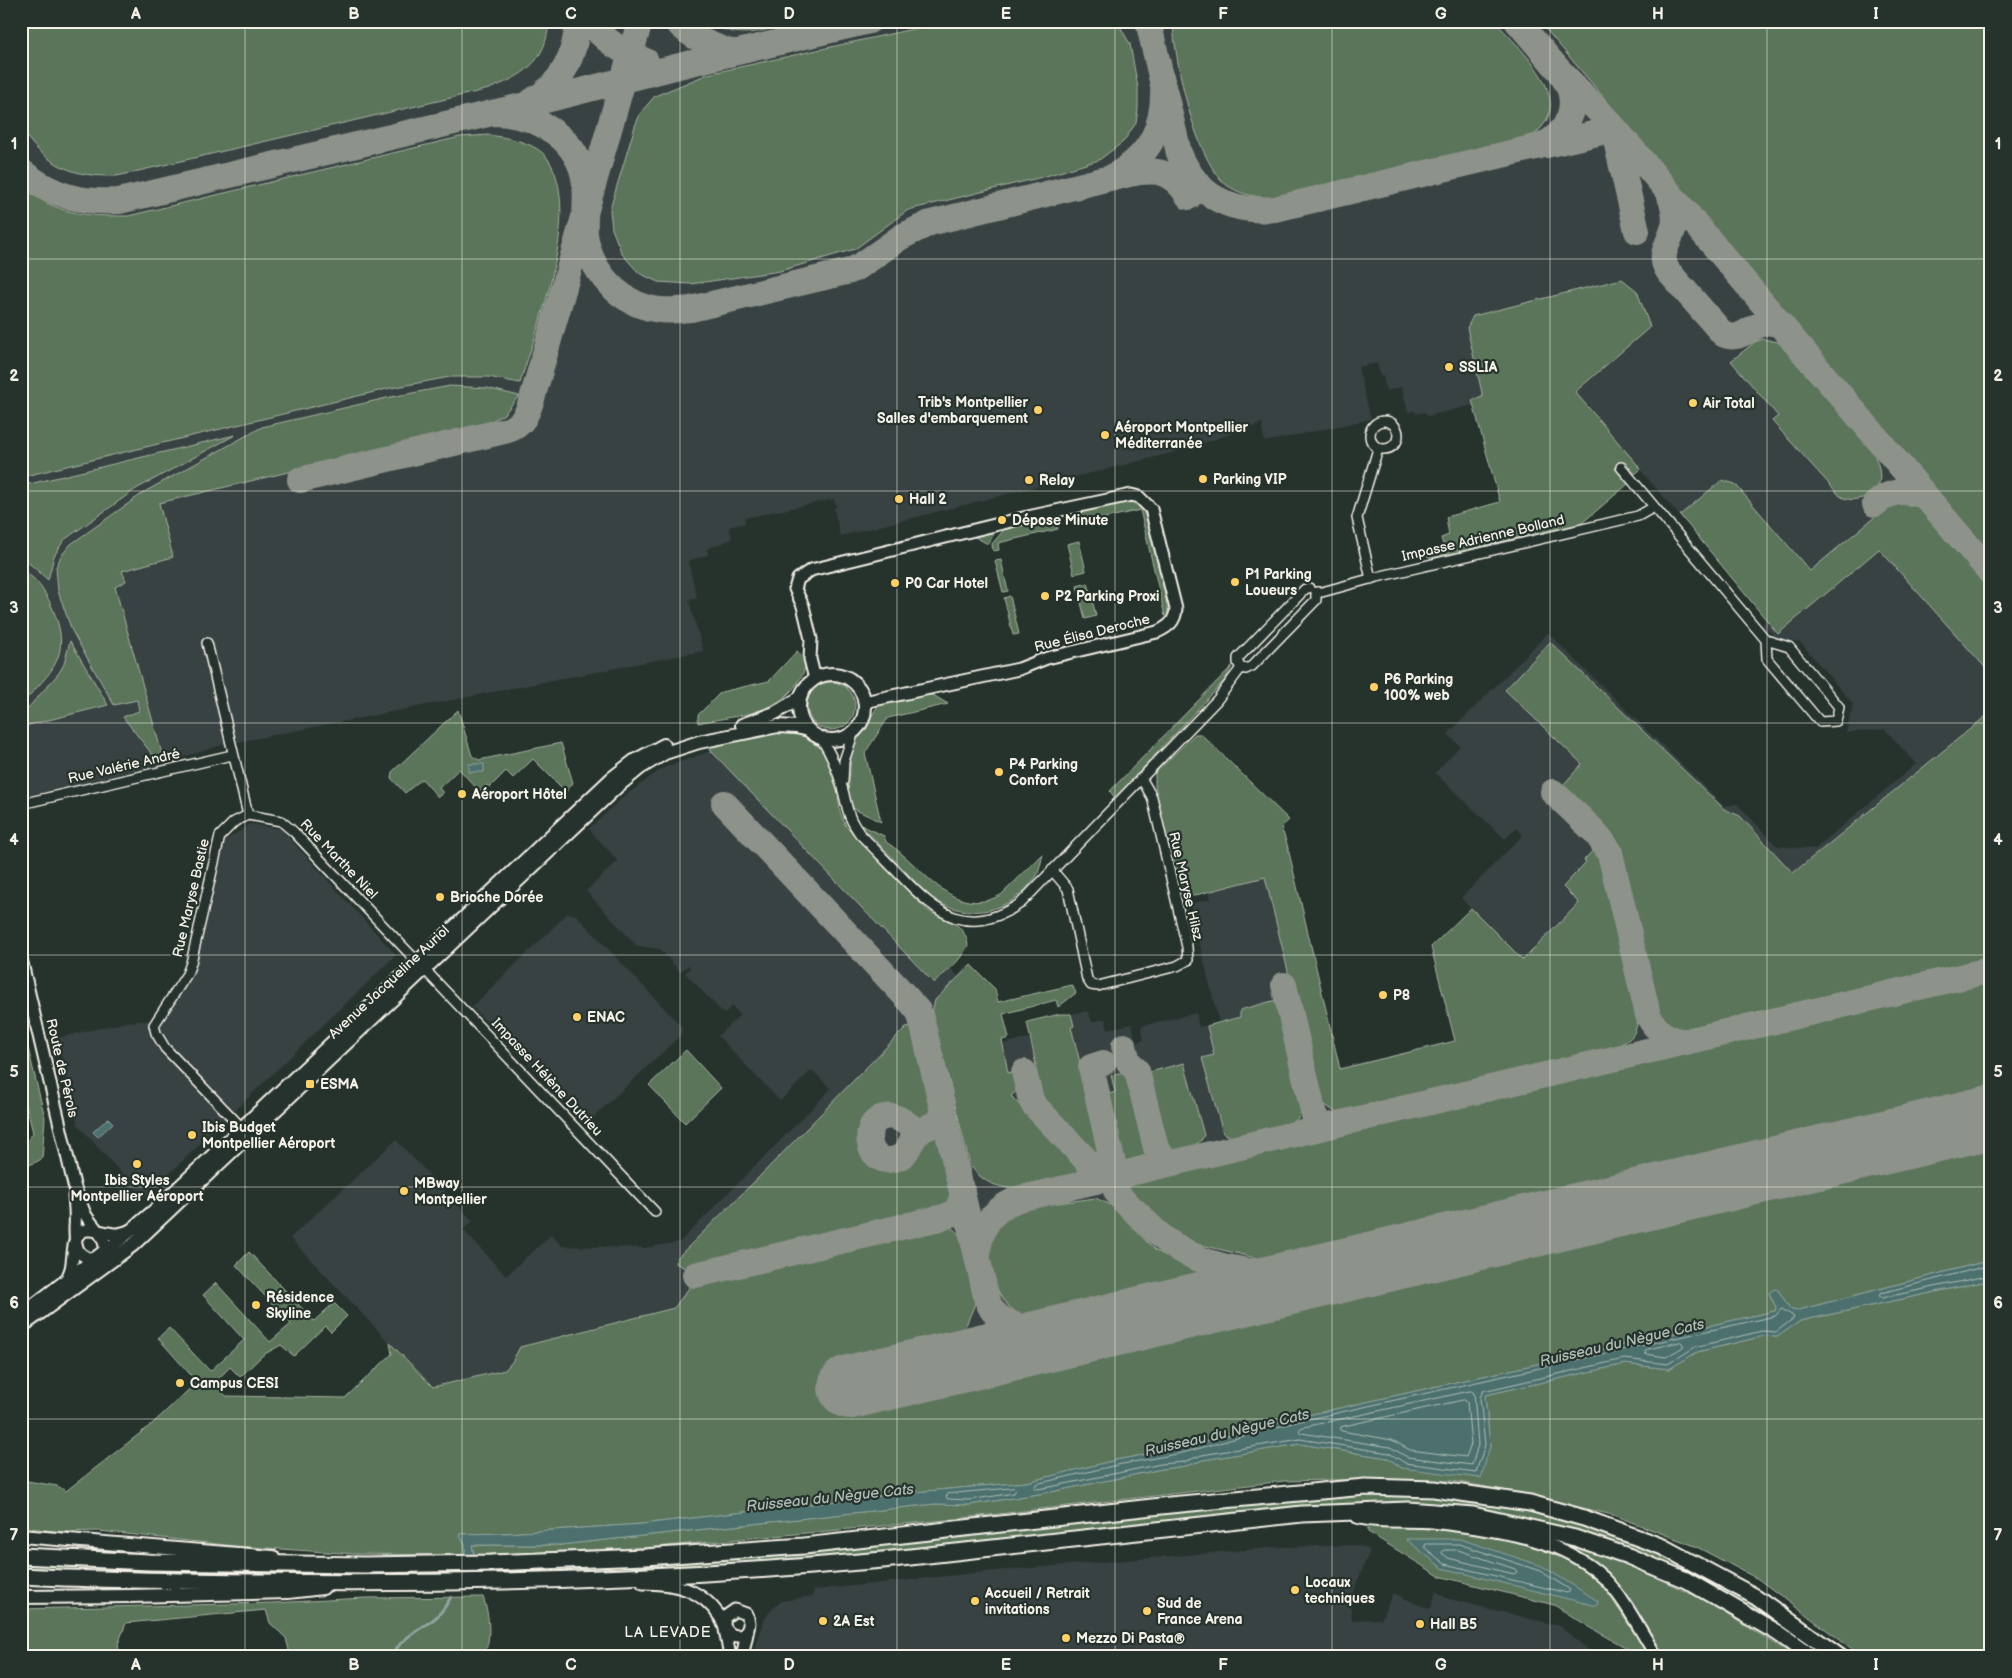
<svg xmlns="http://www.w3.org/2000/svg" width="2012" height="1678" viewBox="0 0 2012 1678" font-family="'Balsamiq Sans',sans-serif">
<rect width="100%" height="100%" fill="#26332d"/>
<filter id="ink" filterUnits="userSpaceOnUse"><feTurbulence type="fractalNoise" baseFrequency=".02" numOctaves="2"/><feDisplacementMap in="SourceGraphic" scale="10" xChannelSelector="R" yChannelSelector="G"/><feConvolveMatrix kernelMatrix="1 2 1 2 8 2 1 2 1" color-interpolation-filters="sRGB"/></filter>
<g filter="url(#ink)">
<path fill="#374242" d="M21,21H1991V1229L434,1535L390,1343L290,1238L396,1140L473,1221L463,1230L506,1276L551,1235L562,1246L645,1248L680,1242L831,1089L812,1070L780,1101L718,1036L740,1015L732,1006L724,1014L685,973L691,968L688,965L680,972L660,949L637,946L586,891L618,861L589,829L623,797L663,768L711,751L757,743L960,959L951,969L958,976L967,966L990,989L1002,1044L1030,1038L1037,1066L1074,1026L1071,1014L1088,1011L1092,1022L1105,1019L1108,1029L1132,1024L1136,1042L1144,1040L1141,1026L1196,1013L1199,1027L1219,1022L1190,904L1211,899L1197,848L1281,826L1337,1068L1455,1041L1434,948L1471,909L1461,898L1523,835L1516,828L1505,839L1435,773L1460,746L1448,734L1548,633L1724,806L1737,804L1777,846L1815,849L1916,764L1885,729L1846,733L1853,704L1801,643L1776,637L1762,626L1767,618L1566,383L1427,416L1425,412L1416,414L1415,411L1408,412L1402,387L1386,391L1383,375H1380L1377,363L1358,367L1371,419L1265,442L1262,430L1263,423L1183,450L840,536L834,508L837,507L834,499L744,518L745,523L729,527L732,539L707,549L708,555L688,561L697,598L689,601L703,651L222,745L161,764L21,798Z
M250,824L281,829L396,955L144,1198L78,1125L57,1038L127,1022L161,1020L192,978L225,841Z
M568,913L576,915L682,1027L681,1035L588,1122L472,1007Z
M1358,1545L1370,1550L1350,1601L1352,1620L1381,1619L1393,1593L1428,1609L1431,1608L1436,1591L1446,1598L1559,1626L1598,1657H753L764,1620L771,1610L782,1601L813,1596L814,1590L995,1571L1280,1547Z"/>
<path fill="#5a745a" stroke="#a7b2a1" d="M21,21H549C546,63 524,75 489,89L117,176C106,176 95,176 85,174C59,170 33,151 21,127Z
M709,21H799C768,29 737,43 709,21Z
M949,21H1117L1130,44L1138,88V109L1136,123L1123,142L1099,160L1046,176L908,210L855,249L780,271L691,284L658,282L639,273L622,254L612,229L610,209L635,126L641,112L655,96L708,74Z
M1173,21H1495C1517,47 1572,93 1541,128C1537,133 1531,137 1526,141L1295,196C1272,199 1248,199 1228,186C1196,164 1174,60 1173,21Z
M1539,21H1991V555Z
M489,135C508,138 536,142 548,159C583,212 537,327 520,383L488,377H450L391,388L21,477V186C58,215 83,216 128,216L460,137Z
M1622,279L1637,291L1650,327L1575,392L1641,469L1635,474L1625,462L1615,469L1628,484L1582,523L1431,558L1424,554L1444,548L1441,538L1449,535L1446,517L1500,502L1472,400L1483,397L1467,328L1473,316Z
M1763,339L1778,342C1801,369 1824,395 1847,421C1856,432 1868,442 1874,454C1881,468 1885,491 1866,497C1856,500 1848,501 1840,496L1772,421L1778,416L1731,361L1755,342Z
M450,386L487,388L519,396L504,414L484,425L159,503L173,557L122,571L126,581L115,587L164,761L159,763L123,717L139,711L137,700L114,705L72,631L58,591L56,567L61,556L71,544L146,491L262,427L391,397Z
M235,435L136,489L64,540L54,556L48,580L30,564L21,561V486Z
M1722,480L1735,484L1810,571L1889,505L1895,503L1916,505L1991,592V674L1879,549L1778,634L1680,515Z
M1135,499C1155,521 1162,582 1168,612L1165,616L1140,510L1080,524L1077,509Z
M1055,514L1058,529L998,543L999,550L993,551L992,544L1007,526Z
M997,529L988,544L971,535Z
M1079,541L1086,571L1074,574L1067,544Z
M1001,560L1008,591L1003,592L995,561Z
M21,569C36,578 45,591 52,607C73,655 53,671 21,704Z
M1088,583L1096,616L1085,619L1077,586Z
M1010,596L1019,634L1013,635L1004,598Z
M70,641L108,705L21,727V716L59,673L64,664Z
M1550,642L1718,803L1724,809L1740,816L1793,873L1991,712V957L1680,1030L1663,1021L1658,1011L1621,846L1608,828L1563,785L1582,764L1505,690Z
M797,651L807,663C790,715 743,714 698,723V715L721,692L769,681Z
M1232,666L1225,680L1115,798L1110,791Z
M807 706a24 24 0 1 1 48 0a24 24 0 1 1-48 0Z
M916,695H933L948,704L888,718L865,753L881,822L854,809L848,795L851,757L856,740L878,706L896,700Z
M458,710L472,756L479,760L561,743L573,783L566,792L533,759L513,778L506,771L490,787L487,785L480,792L459,769L439,788L443,793L438,797L422,779L405,793L391,778L392,772Z
M768,732H794L805,737L824,751L838,794L840,812L846,826L927,910C945,922 964,920 968,945C961,961 947,971 934,983L711,751L708,744Z
M1195,734H1201L1289,820L1281,827L1287,844L1340,1069L1455,1041L1431,947L1471,908L1523,960L1579,903L1563,887L1586,862L1584,860L1595,848L1610,895L1639,1012C1636,1033 1635,1039 1614,1047L1336,1112L1320,1102L1265,877L1188,897L1176,888L1155,786V773Z
M861,825L884,836L886,842C922,864 951,921 1001,895L1043,854C1041,861 1040,871 1036,877C1009,914 969,922 930,897Z
M971,965L995,989L998,1002L1072,985L1076,993L1058,1007L1056,1000L1003,1014L1009,1038L1002,1040L1008,1073L1019,1070L1023,1085L1011,1096L1084,1172L1009,1188C991,1186 980,1179 970,1165L932,1012L935,1000Z
M1991,982V1094L1287,1261L1256,1258L1197,1244L1171,1229L1130,1191L1128,1186L1475,1102Z
M1276,1000L1303,1106L1302,1112L1296,1121L1232,1137L1223,1133L1202,1058L1214,1055L1207,1026L1240,1017V1010Z
M1060,1014H1071L1074,1026L1071,1027L1104,1157L1099,1156L1033,1087L1029,1068L1036,1065L1027,1022Z
M912,1026L934,1116L914,1121C904,1113 890,1105 878,1112C824,1141 905,1201 920,1142L937,1137L951,1192L947,1202L937,1211L687,1269L675,1263L677,1258L761,1175L906,1027Z
M28,1048L45,1118L42,1159L21,1169V1149L33,1133L27,1108L21,1095V1051Z
M686,1050L721,1088L685,1123L649,1085Z
M1184,1063L1204,1135C1200,1147 1186,1148 1175,1151L1166,1145L1146,1073Z
M1127,1071L1146,1151L1144,1156L1121,1162L1104,1096L1115,1092L1111,1075Z
M1991,1139V1260L1795,1311L1790,1309L1778,1290L1769,1293L1776,1307L1775,1311L1295,1418L1181,1448L1116,1460L1027,1482L915,1492L642,1524L507,1533L459,1534L465,1544V1555L356,1554L235,1546L99,1531L62,1532L21,1527V1480L57,1486L66,1491L152,1424L197,1382L158,1338L169,1328L210,1371L244,1340L203,1295L216,1283L270,1342L291,1324L236,1265L249,1252L314,1321L334,1303L347,1316L331,1332L325,1326L294,1356L281,1345L263,1355L240,1377L230,1367L214,1383L226,1396L345,1398L392,1354L390,1343L433,1387L505,1370L512,1362L520,1347L674,1308L692,1284L943,1225C952,1227 956,1230 961,1238L975,1304L966,1325L960,1333L951,1340L845,1366L855,1408Z
M1095,1198L1111,1205L1155,1250L1190,1269L1218,1277L1033,1321C1023,1316 1011,1311 1004,1301C988,1278 980,1230 1012,1215C1034,1204 1070,1202 1095,1198Z
M1991,1280V1657H1863L1758,1579L1695,1546L1613,1515L1503,1490L1453,1481L1378,1479L1284,1481L946,1520L656,1547L474,1555L472,1545H560L935,1504L969,1505L1051,1492L1162,1469L1186,1466L1203,1460L1300,1444L1388,1458L1402,1468L1490,1446L1485,1395L1625,1364L1669,1369L1697,1352L1764,1336L1777,1337L1800,1321Z
M1408,1493L1503,1504L1571,1520L1673,1558L1736,1592L1830,1657H1820L1804,1645L1568,1529L1522,1517L1476,1510L1369,1504L1286,1508L800,1560L615,1572L383,1578L21,1572V1562L439,1571L1286,1497Z
M1368,1525L1397,1526L1484,1534L1542,1547L1584,1570L1604,1587L1650,1657H1643L1591,1628L1554,1605L1439,1576L1368,1532Z
M1560,1543L1618,1560L1700,1598L1797,1657H1665L1604,1570Z
M483,1597C489,1613 493,1642 482,1657H297L289,1650L286,1638L270,1623L266,1610L126,1623L118,1644L120,1657H94L85,1652L63,1656L33,1655L21,1657V1609L272,1603L365,1598Z"/>
<path fill="#4b706e" stroke="#8fa49f" d="M469,764H484V772H469Z
M108,1118L113,1123L98,1137L93,1132Z
M1991,1260V1280L1800,1321L1777,1337L1764,1336L1697,1352L1669,1369L1625,1364L1485,1395L1490,1446L1481,1478L1402,1468L1388,1458L1300,1444L1203,1460L1186,1466L1162,1469L1051,1492L969,1505L935,1504L560,1545H472L474,1555H465V1544L459,1534L507,1533L642,1524L915,1492L1027,1482L1116,1460L1181,1448L1295,1418L1775,1311L1776,1307L1769,1293L1774,1289L1778,1290L1790,1309L1795,1311Z
M1406,1539H1460L1542,1566L1598,1601L1597,1606L1442,1568Z"/>
<g fill="none" stroke-linecap="round" stroke-linejoin="round">
<path stroke="#b0bdb7" stroke-width="1" d="M1991,1265L1881,1293L1879,1296L1882,1298L1991,1275
M1782,1309L1793,1316L1794,1318L1776,1332L1762,1331L1695,1347L1668,1364L1624,1359L1483,1391L1480,1397L1485,1445L1476,1472L1405,1463L1389,1453L1300,1439L1202,1455L1184,1462L1161,1464L1050,1487L1037,1489L1034,1488L1036,1484L1117,1465L1182,1453L1296,1422L1775,1316Z
M1681,1342L1683,1344V1347L1666,1357L1645,1354L1646,1350Z
M1471,1391L1474,1393L1478,1445L1472,1465L1407,1457L1390,1447L1301,1433L1299,1431L1301,1428Z
M1464,1400L1467,1402L1471,1444L1466,1457L1410,1450L1392,1440L1342,1431L1340,1430L1341,1427Z
M1014,1488L1016,1490L1014,1493L969,1500L948,1499L946,1497L948,1494Z
M1427,1544H1459L1540,1571L1569,1589L1570,1591L1567,1593L1445,1564L1425,1548V1545Z
M1445,1550H1458L1515,1569L1517,1572L1514,1574L1448,1558L1442,1553Z"/>
<path stroke="#8fa49f" stroke-width="3" d="M392,1657C400,1638 418,1631 434,1619C442,1613 446,1605 451,1597"/>
<path stroke="#8d928a" stroke-width="26" d="M589,21C604,41 623,52 646,61
M676,21C691,38 712,46 734,53
M1148,21L1179,153C1197,196 1228,213 1275,209L1540,146C1568,135 1582,103 1563,77
M1517,21L1557,68L1611,124L1991,573
M532,101C563,83 575,56 578,21
M494,113C536,114 580,138 585,184C587,200 584,217 585,234C589,268 615,299 649,308C663,312 677,310 691,309L850,271L860,266L901,237L930,223L1110,178C1149,158 1165,128 1163,85
M1614,132L1637,231
M1546,145L1610,130L1619,135
M21,171C53,196 79,203 119,201L522,106L687,64L869,21
M1117,177C1151,169 1168,165 1189,197
M1668,192C1673,203 1677,214 1674,226C1670,243 1657,255 1668,271L1723,334C1747,346 1758,309 1784,328
M300,480L508,430C523,425 527,414 532,399L640,21
M1875,504C1891,489 1906,490 1926,497
M1553,792L1595,832L1610,853L1648,1015C1656,1032 1668,1040 1687,1042
M724,803L909,1000L919,1012L923,1026L982,1278C985,1289 986,1302 993,1311C1010,1333 1063,1333 1088,1330
M1284,985L1314,1115L1322,1125L1329,1126
M1124,1046L1128,1061L1137,1071L1156,1148L1164,1159L1174,1163
M1103,1063L1091,1067L1113,1164L1118,1170L1127,1174
M1024,1072L1031,1100L1034,1105L1089,1163C1093,1172 1090,1179 1082,1184
M920,1132C910,1128 904,1119 894,1117C858,1110 863,1172 898,1158C910,1153 910,1139 919,1132C932,1123 943,1126 942,1106
M1122,1175L1116,1180L1114,1184C1115,1196 1129,1205 1137,1213C1150,1226 1162,1239 1177,1248C1221,1274 1285,1277 1334,1272
M977,1256C981,1228 988,1213 1015,1200L1991,970
M695,1275L944,1217C958,1212 963,1204 962,1190"/>
<path stroke="#8d928a" stroke-width="64" d="M850,1387L1991,1117"/>
<defs>
<path id="minor" d="M1370 435a14 14 0 1 1 28 0a14 14 0 1 1-28 0Z
M1621,467L1766,640L1767,659L1820,722L1836,721L1839,707L1789,647L1766,640
M1371,579L1357,518L1378,449
M207,643L248,815
M1241,668L1246,669L1252,666L1316,600V592H1322L1377,577L1638,516L1654,507
M1241,668L1238,663V658L1305,589L1309,588
M820,737C831,753 837,768 842,787C848,808 846,815 860,834C874,848 887,862 901,876C939,916 969,938 1021,903L1217,700L1241,668
M843,781L844,761L854,731
M21,804L232,755
M248,815L281,821L294,832L655,1212
M1052,870L1068,889L1087,979L1091,985L1098,986L1177,966L1188,960L1187,947L1152,797L1144,783L1140,779
M245,1131L165,1048L156,1033L154,1025L187,974L191,963L220,836L234,822L248,815"/>
<path id="tertiary" d="M815,679L810,659L811,639L803,606L795,589L798,579L811,570L1023,518L1131,495L1139,497L1151,509L1176,609C1175,622 1168,627 1157,632L1047,658L1019,669L864,702
M21,959L74,1185C77,1194 81,1204 85,1214C94,1230 111,1238 103,1258
M74,1196C75,1207 76,1217 75,1228C75,1248 76,1258 99,1260
M64,1282C75,1270 71,1255 75,1241C81,1221 103,1234 116,1234C122,1234 126,1232 131,1230
M1357,1517C1374,1523 1413,1520 1433,1522C1491,1530 1559,1535 1604,1578C1626,1600 1640,1631 1657,1657
M643,1583C675,1583 702,1589 720,1617C724,1624 725,1633 733,1635C747,1640 753,1624 746,1614L735,1610L725,1617L724,1624L730,1657
M742,1657L748,1629"/>
<path id="secondary" d="M799 707a33 33 0 1 1 66 0a33 33 0 1 1-66 0Z
M742,725L775,713L800,698
M21,1315L122,1238L156,1209L612,778L634,761L664,745
M21,1327L133,1245L618,786L640,768L665,753L699,742L778,726L796,727L809,730
M21,1536L273,1557
M21,1597L130,1596L288,1592L323,1588"/>
<path id="trunk" d="M21,1556L149,1562L365,1565L491,1563L645,1557L804,1546L1170,1505L1365,1487L1434,1489L1530,1503L1584,1518L1663,1547L1756,1597L1840,1657
M21,1576C98,1580 174,1581 251,1582C462,1585 673,1579 883,1560L1302,1514L1408,1510L1473,1515L1575,1538L1628,1556L1686,1580L1778,1633L1812,1657"/>
</defs>
<use href="#minor" stroke="#f4f1e8" stroke-width="12"/>
<use href="#tertiary" stroke="#f4f1e8" stroke-width="15"/>
<use href="#secondary" stroke="#f4f1e8" stroke-width="16"/>
<use href="#trunk" stroke="#f4f1e8" stroke-width="19"/>
<use href="#minor" stroke="#26332d" stroke-width="9"/>
<use href="#tertiary" stroke="#26332d" stroke-width="11"/>
<use href="#secondary" stroke="#26332d" stroke-width="12"/>
<use href="#trunk" stroke="#26332d" stroke-width="15"/>
</g>
</g>
<path fill="none" stroke="#f4f1e8" stroke-width="1" stroke-opacity="0.55" d="M245,21V1657M462,21V1657M680,21V1657M897,21V1657M1115,21V1657M1332,21V1657M1550,21V1657M1767,21V1657M21,259H1991M21,491H1991M21,723H1991M21,955H1991M21,1187H1991M21,1419H1991"/>
<g fill="#ffd166" stroke="#26332d" stroke-width="2">
<circle cx="1449" cy="367" r="5"/>
<circle cx="1693" cy="403" r="5"/>
<circle cx="1038" cy="410" r="5"/>
<circle cx="1105" cy="435" r="5"/>
<circle cx="1203" cy="479" r="5"/>
<circle cx="1029" cy="480" r="5"/>
<circle cx="899" cy="499" r="5"/>
<circle cx="1002" cy="520" r="5"/>
<circle cx="1235" cy="582" r="5"/>
<circle cx="895" cy="583" r="5"/>
<circle cx="1045" cy="596" r="5"/>
<circle cx="1374" cy="687" r="5"/>
<circle cx="999" cy="772" r="5"/>
<circle cx="462" cy="794" r="5"/>
<circle cx="440" cy="897" r="5"/>
<circle cx="1383" cy="995" r="5"/>
<circle cx="577" cy="1017" r="5"/>
<rect x="305" y="1079" width="10" height="10" rx="2.5"/>
<circle cx="192" cy="1135" r="5"/>
<circle cx="137" cy="1164" r="5"/>
<circle cx="404" cy="1191" r="5"/>
<circle cx="256" cy="1305" r="5"/>
<circle cx="180" cy="1383" r="5"/>
<circle cx="1295" cy="1590" r="5"/>
<circle cx="975" cy="1601" r="5"/>
<circle cx="1147" cy="1611" r="5"/>
<circle cx="823" cy="1621" r="5"/>
<circle cx="1420" cy="1624" r="5"/>
<circle cx="1066" cy="1638" r="5"/>
</g>
<g text-anchor="middle" dominant-baseline="central" stroke-width="4.5" stroke-linejoin="round" paint-order="stroke">
<g font-size="14" font-weight="bold" fill="#f4f1e8" stroke="#26332d" text-anchor="start">
<text x="1459" y="367">SSLIA</text>
<text x="1028" y="402" text-anchor="end">Trib's Montpellier<tspan x="1028" dy="16">Salles d'embarquement</tspan></text>
<text x="1703" y="403">Air Total</text>
<text x="1115" y="427">Aéroport Montpellier<tspan x="1115" dy="16">Méditerranée</tspan></text>
<text x="1213" y="479">Parking VIP</text>
<text x="1039" y="480">Relay</text>
<text x="909" y="499">Hall 2</text>
<text x="1012" y="520">Dépose Minute</text>
<text x="1245" y="574">P1 Parking<tspan x="1245" dy="16">Loueurs</tspan></text>
<text x="905" y="583">P0 Car Hotel</text>
<text x="1055" y="596">P2 Parking Proxi</text>
<text x="1384" y="679">P6 Parking<tspan x="1384" dy="16">100% web</tspan></text>
<text x="1009" y="764">P4 Parking<tspan x="1009" dy="16">Confort</tspan></text>
<text x="472" y="794">Aéroport Hôtel</text>
<text x="450" y="897">Brioche Dorée</text>
<text x="1393" y="995">P8</text>
<text x="587" y="1017">ENAC</text>
<text x="320" y="1084">ESMA</text>
<text x="202" y="1127">Ibis Budget<tspan x="202" dy="16">Montpellier Aéroport</tspan></text>
<text x="137" y="1180" text-anchor="middle">Ibis Styles<tspan x="137" dy="16">Montpellier Aéroport</tspan></text>
<text x="414" y="1183">MBway<tspan x="414" dy="16">Montpellier</tspan></text>
<text x="266" y="1297">Résidence<tspan x="266" dy="16">Skyline</tspan></text>
<text x="190" y="1383">Campus CESI</text>
<text x="1305" y="1582">Locaux<tspan x="1305" dy="16">techniques</tspan></text>
<text x="985" y="1593">Accueil / Retrait<tspan x="985" dy="16">invitations</tspan></text>
<text x="1157" y="1603">Sud de<tspan x="1157" dy="16">France Arena</tspan></text>
<text x="833" y="1621">2A Est</text>
<text x="1430" y="1624">Hall B5</text>
<text x="1076" y="1638">Mezzo Di Pasta®</text>
</g>
<g font-size="14" fill="#f4f1e8" stroke="#26332d">
<text transform="translate(1483 538) rotate(-13)">Impasse Adrienne Bolland</text>
<text transform="translate(1092 633) rotate(-14)">Rue Élisa Deroche</text>
<text transform="translate(124 766) rotate(-13)">Rue Valérie André</text>
<text transform="translate(339 859) rotate(46)">Rue Marthe Niel</text>
<text transform="translate(1186 886) rotate(77)">Rue Maryse Hilsz</text>
<text transform="translate(191 898) rotate(-77)">Rue Maryse Bastie</text>
<text transform="translate(389 982) rotate(-43)">Avenue Jacqueline Auriol</text>
<text transform="translate(62 1068) rotate(77)">Route de Pérols</text>
<text transform="translate(547 1077) rotate(47)">Impasse Hélène Dutrieu</text>
</g>
<g font-size="15" font-style="italic" fill="#b0bdb7" stroke="#26332d">
<text transform="translate(1622 1343) rotate(-13)">Ruisseau du Nègue Cats</text>
<text transform="translate(1227 1433) rotate(-13)">Ruisseau du Nègue Cats</text>
<text transform="translate(830 1498) rotate(-6)">Ruisseau du Nègue Cats</text>
</g>
<g font-size="15" letter-spacing="1" fill="#f4f1e8" stroke="#26332d">
<text x="668" y="1632">LA LEVADE</text>
</g>
</g>
<rect width="2012" height="1678" fill="none" stroke="#26332d" stroke-width="55"/>
<rect x="28" y="28" width="1956" height="1622" fill="none" stroke="#f4f1e8" stroke-width="2"/>
<g font-size="16" text-anchor="middle" font-weight="bold" fill="#f4f1e8">
<text x="136" y="19">A</text>
<text x="354" y="19">B</text>
<text x="571" y="19">C</text>
<text x="789" y="19">D</text>
<text x="1006" y="19">E</text>
<text x="1223" y="19">F</text>
<text x="1441" y="19">G</text>
<text x="1658" y="19">H</text>
<text x="1876" y="19">I</text>
<text x="14" y="149">1</text>
<text x="1998" y="149">1</text>
<text x="14" y="381">2</text>
<text x="1998" y="381">2</text>
<text x="14" y="613">3</text>
<text x="1998" y="613">3</text>
<text x="14" y="845">4</text>
<text x="1998" y="845">4</text>
<text x="14" y="1077">5</text>
<text x="1998" y="1077">5</text>
<text x="14" y="1308">6</text>
<text x="1998" y="1308">6</text>
<text x="14" y="1540">7</text>
<text x="1998" y="1540">7</text>
<text x="136" y="1670">A</text>
<text x="354" y="1670">B</text>
<text x="571" y="1670">C</text>
<text x="789" y="1670">D</text>
<text x="1006" y="1670">E</text>
<text x="1223" y="1670">F</text>
<text x="1441" y="1670">G</text>
<text x="1658" y="1670">H</text>
<text x="1876" y="1670">I</text>
</g>
</svg>
